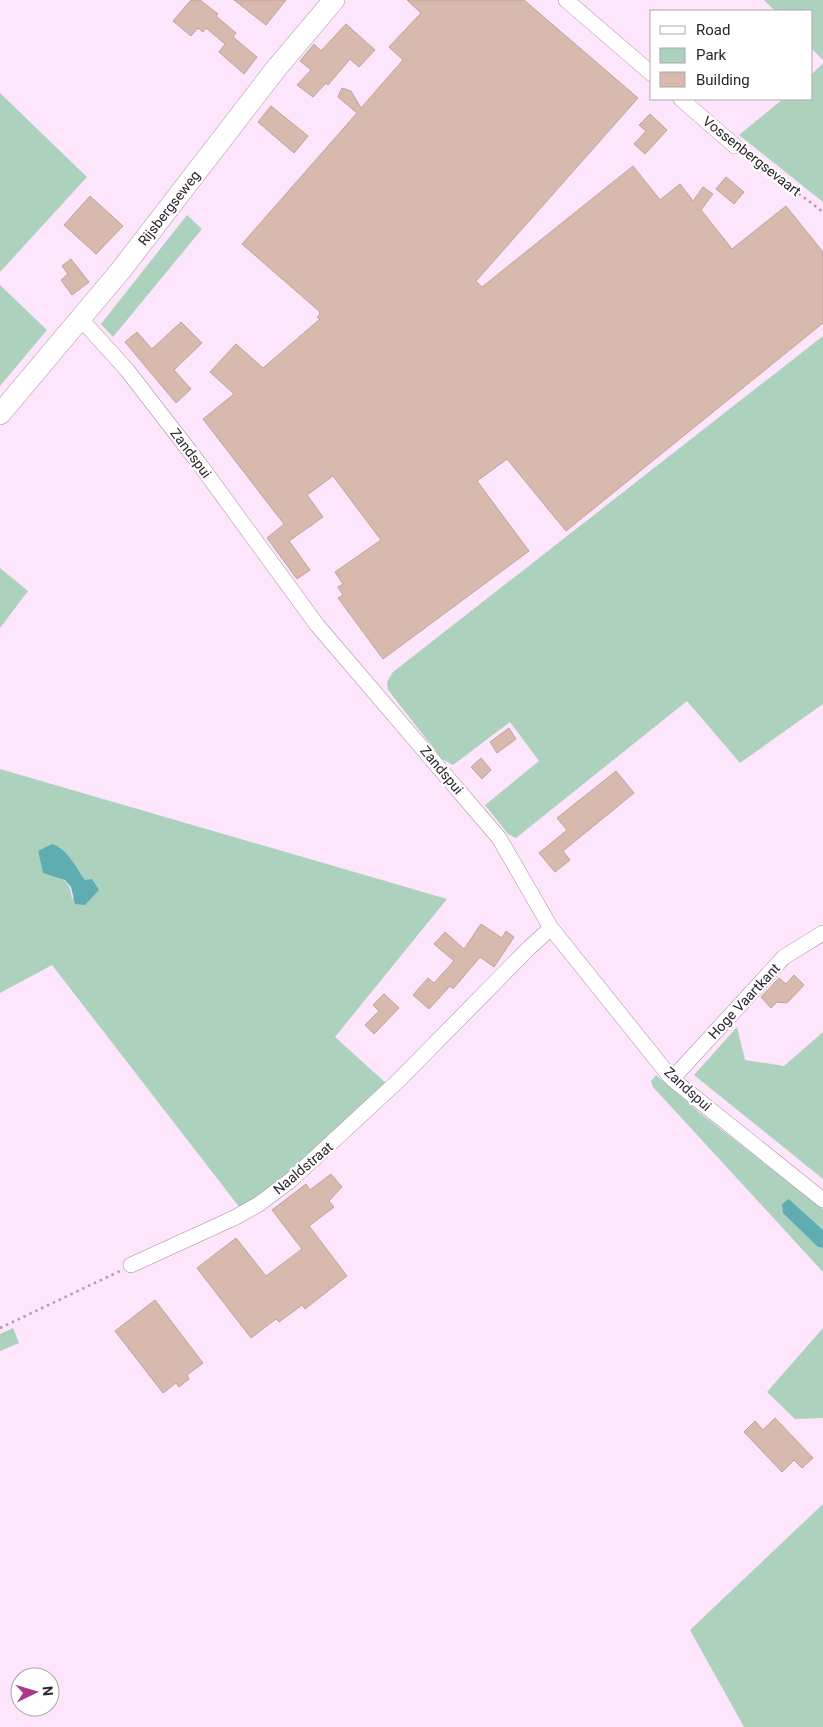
<svg xmlns="http://www.w3.org/2000/svg" width="823" height="1727" viewBox="0 0 823 1727" font-family="Roboto,sans-serif">
<rect width="100%" height="100%" fill="#fde5fb"/>
<path fill="#acd2be" fill-rule="evenodd" d="M764,0H823V60L812,49V11H775Z
M823,63V202L739,135L783,99H812V74Z
M0,93L87,177L0,272Z
M187,215L202,229L113,337L101,324Z
M0,285L47,330L0,386Z
M823,336V704L740,763L687,701L516,838L508,834L485,805L539,761L510,722L453,765L442,759L388,690L387,682L393,672Z
M0,568L28,591L0,628Z
M0,769L447,899L335,1037L387,1084L301,1165L240,1208L52,965L0,993ZM38,851L79,873L85,881L72,899C70,878 61,877 43,873Z
M737,1027L745,1060L784,1066L823,1032V1179L694,1075Z
M656,1075L700,1113L823,1209V1230L789,1199L818,1247L823,1248V1272L653,1087L651,1081Z
M13,1328L19,1343L0,1351V1334Z
M823,1328V1418L795,1419L767,1392Z
M823,1504V1727H744L690,1630Z"/>
<path fill="#5facb1" d="M52,844C68,849 76,868 85,880L92,879L99,890L85,905L75,904L71,887L65,880L43,873L38,851Z
M789,1199L823,1230V1248L818,1247L783,1213L782,1204Z"/>
<path fill="#d7b9ad" stroke="#c0a397" d="M191,0H200L218,14L216,16L236,33L233,37L257,57L244,74L219,52L225,44L206,28L203,32L198,28L191,36L173,21Z
M234,0H286L266,25Z
M407,0H524L638,98L476,281L482,287L633,166L660,200L680,184L693,201L703,187L713,194L701,210L732,249L786,206L823,252V323L566,531L507,459L477,481L529,551L383,659L338,598L343,595L338,587L343,584L335,572L381,540L333,476L307,495L323,517L289,541L310,570L297,579L267,538L284,524L203,419L234,394L210,372L236,344L263,368L320,319L317,317L320,314L319,311L242,244L357,113L338,97L342,88L351,91L361,108L403,60L389,47L421,13Z
M346,24L375,50L359,67L350,59L328,85L326,83L313,97L297,85L311,70L300,61L314,44L321,51Z
M271,106L308,136L294,153L258,122Z
M650,114L667,130L645,154L634,144L646,131L639,125Z
M726,177L744,192L734,204L716,189Z
M90,196L123,226L96,254L64,225Z
M71,259L89,282L72,295L61,280L68,274L62,266Z
M181,322L202,343L174,370L191,389L176,403L125,342L137,332L152,349Z
M509,728L516,739L497,753L490,742Z
M481,758L491,770L482,779L471,767Z
M616,771L634,793L563,851L570,860L555,872L539,853L567,830L557,818Z
M481,924L502,938L506,931L514,937L494,967L480,957L453,989L450,986L429,1009L413,995L428,978L434,983L454,961L434,944L445,932L464,949Z
M794,975L804,985L787,1003L777,1002L771,1008L761,997L779,978L786,984Z
M384,994L399,1008L374,1034L365,1025L379,1011L373,1005Z
M331,1174L342,1187L329,1201L334,1207L309,1226L347,1276L305,1309L302,1305L279,1322L276,1319L251,1338L197,1268L236,1238L266,1276L302,1249L272,1210L306,1184L310,1190Z
M155,1300L203,1363L187,1375L189,1379L179,1387L176,1383L163,1393L115,1331Z
M775,1418L813,1458L802,1468L794,1460L782,1472L744,1432L755,1421L763,1430Z"/>
<g fill="none" stroke-linecap="round" stroke-linejoin="round">
<defs>
<path id="street" d="M566,0L652,74
M681,99L735,146
M80,318L127,370L198,462L317,625L499,838L551,928L672,1079L823,1200
M672,1079L784,957L823,933
M131,1265L234,1218L259,1204L291,1180L398,1081L529,948L551,928"/>
<path id="secondary" d="M0,414L121,270L275,70L334,0"/>
</defs>
<use href="#street" stroke="#a690a5" stroke-width="16"/>
<use href="#secondary" stroke="#a690a5" stroke-width="22"/>
<path stroke="#ae9bac" stroke-width="2.5" stroke-dasharray="2.5 4" stroke-linecap="butt" d="M747,154L823,212
M0,1328L120,1271"/>
<use href="#street" stroke="#fff" stroke-width="15"/>
<use href="#secondary" stroke="#fff" stroke-width="21"/>
</g>
<g text-anchor="middle" dominant-baseline="central" stroke-width="4.5" stroke-linejoin="round" paint-order="stroke">
<g font-size="14" fill="#2c232b" stroke="#fff">
<text transform="translate(752 156) rotate(38)">Vossenbergsevaart</text>
<text transform="translate(169 208) rotate(-52)">Rijsbergseweg</text>
<text transform="translate(191 453) rotate(53)">Zandspui</text>
<text transform="translate(442 770) rotate(50)">Zandspui</text>
<text transform="translate(744 1001) rotate(-47)">Hoge Vaartkant</text>
<text transform="translate(688 1089) rotate(42)">Zandspui</text>
<text transform="translate(303 1168) rotate(-40)">Naaldstraat</text>
</g>
</g>
<rect x="650" y="10" width="162" height="90" fill="#ffffff" stroke="#aba7aa"/>
<rect x="660" y="26" width="25" height="8" fill="#ffffff" stroke="#aba7aa"/>
<text x="696" y="35" font-size="15" fill="#2c232b">Road</text>
<rect x="660" y="48" width="25" height="15" fill="#acd2be" stroke="#aba7aa"/>
<text x="696" y="60" font-size="15" fill="#2c232b">Park</text>
<rect x="660" y="72" width="25" height="15" fill="#d7b9ad" stroke="#aba7aa"/>
<text x="696" y="85" font-size="15" fill="#2c232b">Building</text>
<g transform="translate(35 1692) rotate(85)"><circle r="24" fill="#ffffff" stroke="#aba7aa"/>
<path d="M0-4L9 19L0 12L-9 19Z" fill="#ae368c"/>
<text y="-8" font-size="14" font-weight="bold" text-anchor="middle" fill="#2c232b">N</text>
</g>
</svg>
